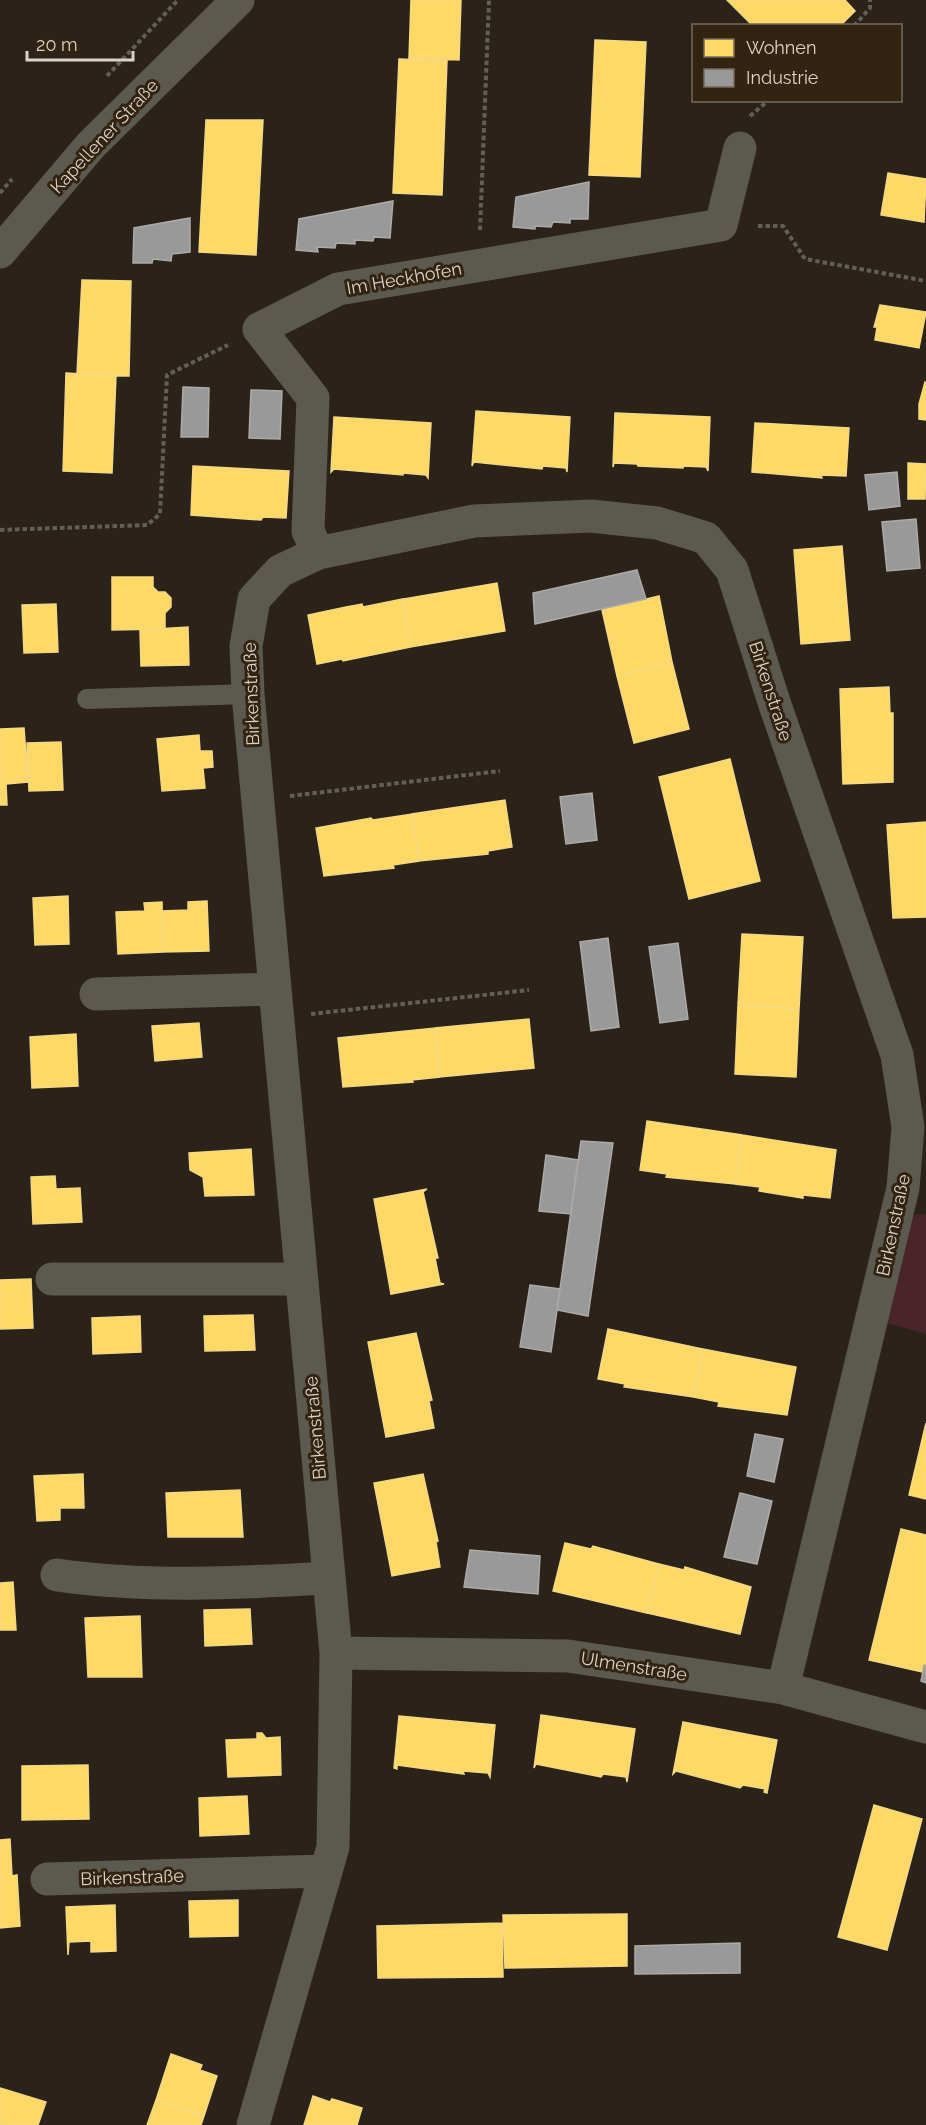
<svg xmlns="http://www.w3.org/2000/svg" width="926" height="2125" viewBox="0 0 926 2125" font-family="Raleway,sans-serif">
<rect width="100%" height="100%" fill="#2b231a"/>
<path fill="#49242a" d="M926,1214V1334L886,1323L911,1215Z"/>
<path fill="#ffd966" stroke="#f4d783" stroke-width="1.5" d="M411,0H461L459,60L409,58Z
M727,0H845L855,11L840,26H753Z
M595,40L646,42L640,177L589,175Z
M399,59L447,61L442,195L393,193Z
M206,120H263L256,255L199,252Z
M888,173L926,179L924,222L881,215Z
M82,280L131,281L129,376L77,374Z
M880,305L926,312L919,348L875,340L877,327H874Z
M66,373L116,376L112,473L63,471Z
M925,382H926V420L919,419V404Z
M476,411L570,417L567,472L566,468L543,466L542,469L474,462L472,466Z
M615,413L710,417L708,471L706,467L683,466V468L638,466L637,464L614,463L613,467Z
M334,417L431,423L428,478L426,475L403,473V475L334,469L331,472Z
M755,423L849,428L846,476L821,475L822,478L752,472Z
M908,463L926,464L925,499H908Z
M193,466L289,471L286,518L263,517L261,520L191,515Z
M842,546L850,640L801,644L794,550Z
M112,577H153V587L158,592H165L171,598V607L165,613V629L112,630Z
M497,583L505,631L411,647L403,599Z
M659,596L672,662L617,676L602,610Z
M403,599L411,647L343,661L342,659L317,664L308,615L346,607L362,604L363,607Z
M56,604L58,652L24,653L22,605Z
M188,627L189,665L141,666L140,630Z
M672,662L689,729L634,743L617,676Z
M889,687L890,713H893V782L843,784L840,689Z
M24,728L28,782L6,784L7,805H0V729Z
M199,735L200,751H212L213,767L203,768L205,788L162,791L157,739Z
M61,742L63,790L29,791L27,743Z
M730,759L760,881L689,899L659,777Z
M505,800L512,847L488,851V854L419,861L412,814Z
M412,814L419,861L393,865L394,868L324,876L316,828L371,818L373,820Z
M926,822V917L893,918L887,825Z
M68,896L69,944L35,945L33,898Z
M207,901L209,951L163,952L162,911L188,910V902Z
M162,902L163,952L118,954L116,912L145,911L144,903Z
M742,934L803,937L799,1009L738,1005Z
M738,1005L799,1009L796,1077L735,1074Z
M529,1019L534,1068L440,1077L435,1028Z
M199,1023L202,1057L155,1061L152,1026Z
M435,1028L440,1077L412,1080L413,1082L343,1087L338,1038Z
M76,1034L78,1086L32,1088L30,1037Z
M647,1121L742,1135L735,1184L666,1177L667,1174L640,1170Z
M742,1135L836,1150L830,1198L803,1195V1198L759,1191L760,1187L735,1184Z
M251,1149L254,1195L205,1196L203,1177L190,1170L189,1153Z
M55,1176L56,1189L80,1188L82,1222L33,1224L31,1177Z
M427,1189L423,1192L438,1258H435L440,1283L444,1284L391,1294L374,1199Z
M31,1279L33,1328L0,1329V1280Z
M253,1315L255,1350L205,1351L204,1316Z
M140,1316L141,1352L93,1354L92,1318Z
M608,1329L703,1349L693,1397L624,1387L625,1384L598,1379Z
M416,1333L432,1400L429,1401L434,1428L386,1437L368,1342Z
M703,1349L796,1367L787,1415L718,1406L719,1402L693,1397Z
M926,1423V1499L909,1495Z
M83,1474L84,1508H60V1520L37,1521L34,1476Z
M423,1474L438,1541L436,1542L440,1567L392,1576L374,1483Z
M240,1490L243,1537H168L166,1493Z
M901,1529L926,1535V1666L922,1672L869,1660Z
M565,1543L591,1549L593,1546L659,1564L647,1613L553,1591Z
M659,1564L684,1570L685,1567L751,1587L740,1634L647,1613Z
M13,1582L16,1630H0V1583Z
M250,1609L252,1644L205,1646L204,1610Z
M140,1616L142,1677H88L85,1618Z
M541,1715L635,1729L627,1782L626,1777L603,1774L601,1777L536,1764L534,1768Z
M399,1716L495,1725L490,1777L488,1773L463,1771L464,1774L397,1765V1769L394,1768Z
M683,1722L777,1740L767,1793L764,1792L765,1789L743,1785L740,1788L676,1771L673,1774Z
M257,1733H262L266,1738L280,1737L281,1775L228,1777L226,1740L257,1739Z
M88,1765L89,1819L22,1820V1766Z
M247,1796L249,1834L200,1836L199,1798Z
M874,1805L922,1819L887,1950L838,1937Z
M10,1839L12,1876L17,1875L20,1926L0,1928V1840Z
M238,1900V1936L190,1937L189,1901Z
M115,1905L116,1951L91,1952V1941L69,1942L68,1955L66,1907Z
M627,1914V1966L505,1968L503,1915Z
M502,1923L503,1977L378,1978L377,1926Z
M171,2054L202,2065L200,2070L217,2076L204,2116L156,2100Z
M0,2088L46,2102L38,2125H0Z
M313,2096L330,2102L332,2099L362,2108L357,2125H304Z
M156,2100L204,2116L201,2125H147Z"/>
<path fill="#999" stroke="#adaaa7" stroke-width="1.5" d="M589,182L588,219H570V223L553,222L551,227L535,226V229L513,227L516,197Z
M393,201L390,238L374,237L373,241L355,240V244L336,243L335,248L317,247L318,252L296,250L299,219Z
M190,218V252L172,254L171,261L153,259L152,263H133L134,228Z
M183,387L209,388L208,437H181Z
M251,390L282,391L280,439L249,438Z
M897,472L900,506L869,510L865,475Z
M916,519L920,568L887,571L882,522Z
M637,570L646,599L535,624L533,593Z
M592,793L597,840L566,844L560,797Z
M608,938L619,1027L591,1031L580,942Z
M678,943L688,1019L660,1023L649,947Z
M581,1141L613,1143L588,1316L557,1310Z
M546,1155L578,1160L571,1214L539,1211Z
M530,1285L560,1289L551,1352L520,1347Z
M755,1434L783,1439L774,1482L747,1476Z
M740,1493L772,1501L757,1564L724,1557Z
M470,1550L540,1556L538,1594L464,1587Z
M924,1665L926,1666V1683L921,1681Z
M740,1943V1973L635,1974V1946Z"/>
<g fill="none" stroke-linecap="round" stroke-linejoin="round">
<path stroke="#625f58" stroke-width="4" stroke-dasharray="4.5 3" stroke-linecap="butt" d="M854,26L870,8V0
M107,76L178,0
M750,116L769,100
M0,193L12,179
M758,226H783L805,259L926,281
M480,230L489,0
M0,530L147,525L160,514L167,375L228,345
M290,796L500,771
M311,1014L529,990"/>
<path stroke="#5b5950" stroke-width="20" d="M87,699L248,694"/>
<path stroke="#5b5950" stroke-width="33" d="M0,252L91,145L238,0
M318,553L308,531L313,398L259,329L338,289L721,225L740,148
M96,994L275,989
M52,1279H301
M57,1575C148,1588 237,1583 329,1578
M336,1653L568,1656L783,1688L926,1727
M47,1879L325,1871
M253,2125L333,1847L336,1653L248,694L246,646L254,599L280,571L318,553L474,521L591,516L657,523L706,538L732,570L775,705L897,1055L908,1127L903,1188L783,1688"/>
</g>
<g text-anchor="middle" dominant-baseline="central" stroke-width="6" stroke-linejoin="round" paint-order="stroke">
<g font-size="18" fill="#dcd3c8" stroke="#332412">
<text transform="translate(104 136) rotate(-47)">Kapellener Straße</text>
<text transform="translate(404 278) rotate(-10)">Im Heckhofen</text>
<text transform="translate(771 691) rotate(72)">Birkenstraße</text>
<text transform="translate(251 694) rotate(-92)">Birkenstraße</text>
<text transform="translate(893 1225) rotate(-78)">Birkenstraße</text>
<text transform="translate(315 1428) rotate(-95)">Birkenstraße</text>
<text transform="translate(634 1666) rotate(9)">Ulmenstraße</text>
<text transform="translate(132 1877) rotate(-2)">Birkenstraße</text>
</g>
</g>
<rect x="692" y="24" width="210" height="78" fill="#332412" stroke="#776a5b" stroke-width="1.5"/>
<rect x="704" y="39" width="30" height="18" fill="#ffd966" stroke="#776a5b" stroke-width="1.5"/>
<text x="746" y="54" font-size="18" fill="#dcd3c8">Wohnen</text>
<rect x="704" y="69" width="30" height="18" fill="#999999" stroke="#776a5b" stroke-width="1.5"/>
<text x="746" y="84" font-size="18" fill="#dcd3c8">Industrie</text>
<path d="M27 51v9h106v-9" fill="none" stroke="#dcd3c8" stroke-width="3"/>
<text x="36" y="51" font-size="18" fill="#dcd3c8" stroke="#332412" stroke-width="4.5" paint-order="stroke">20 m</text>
</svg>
